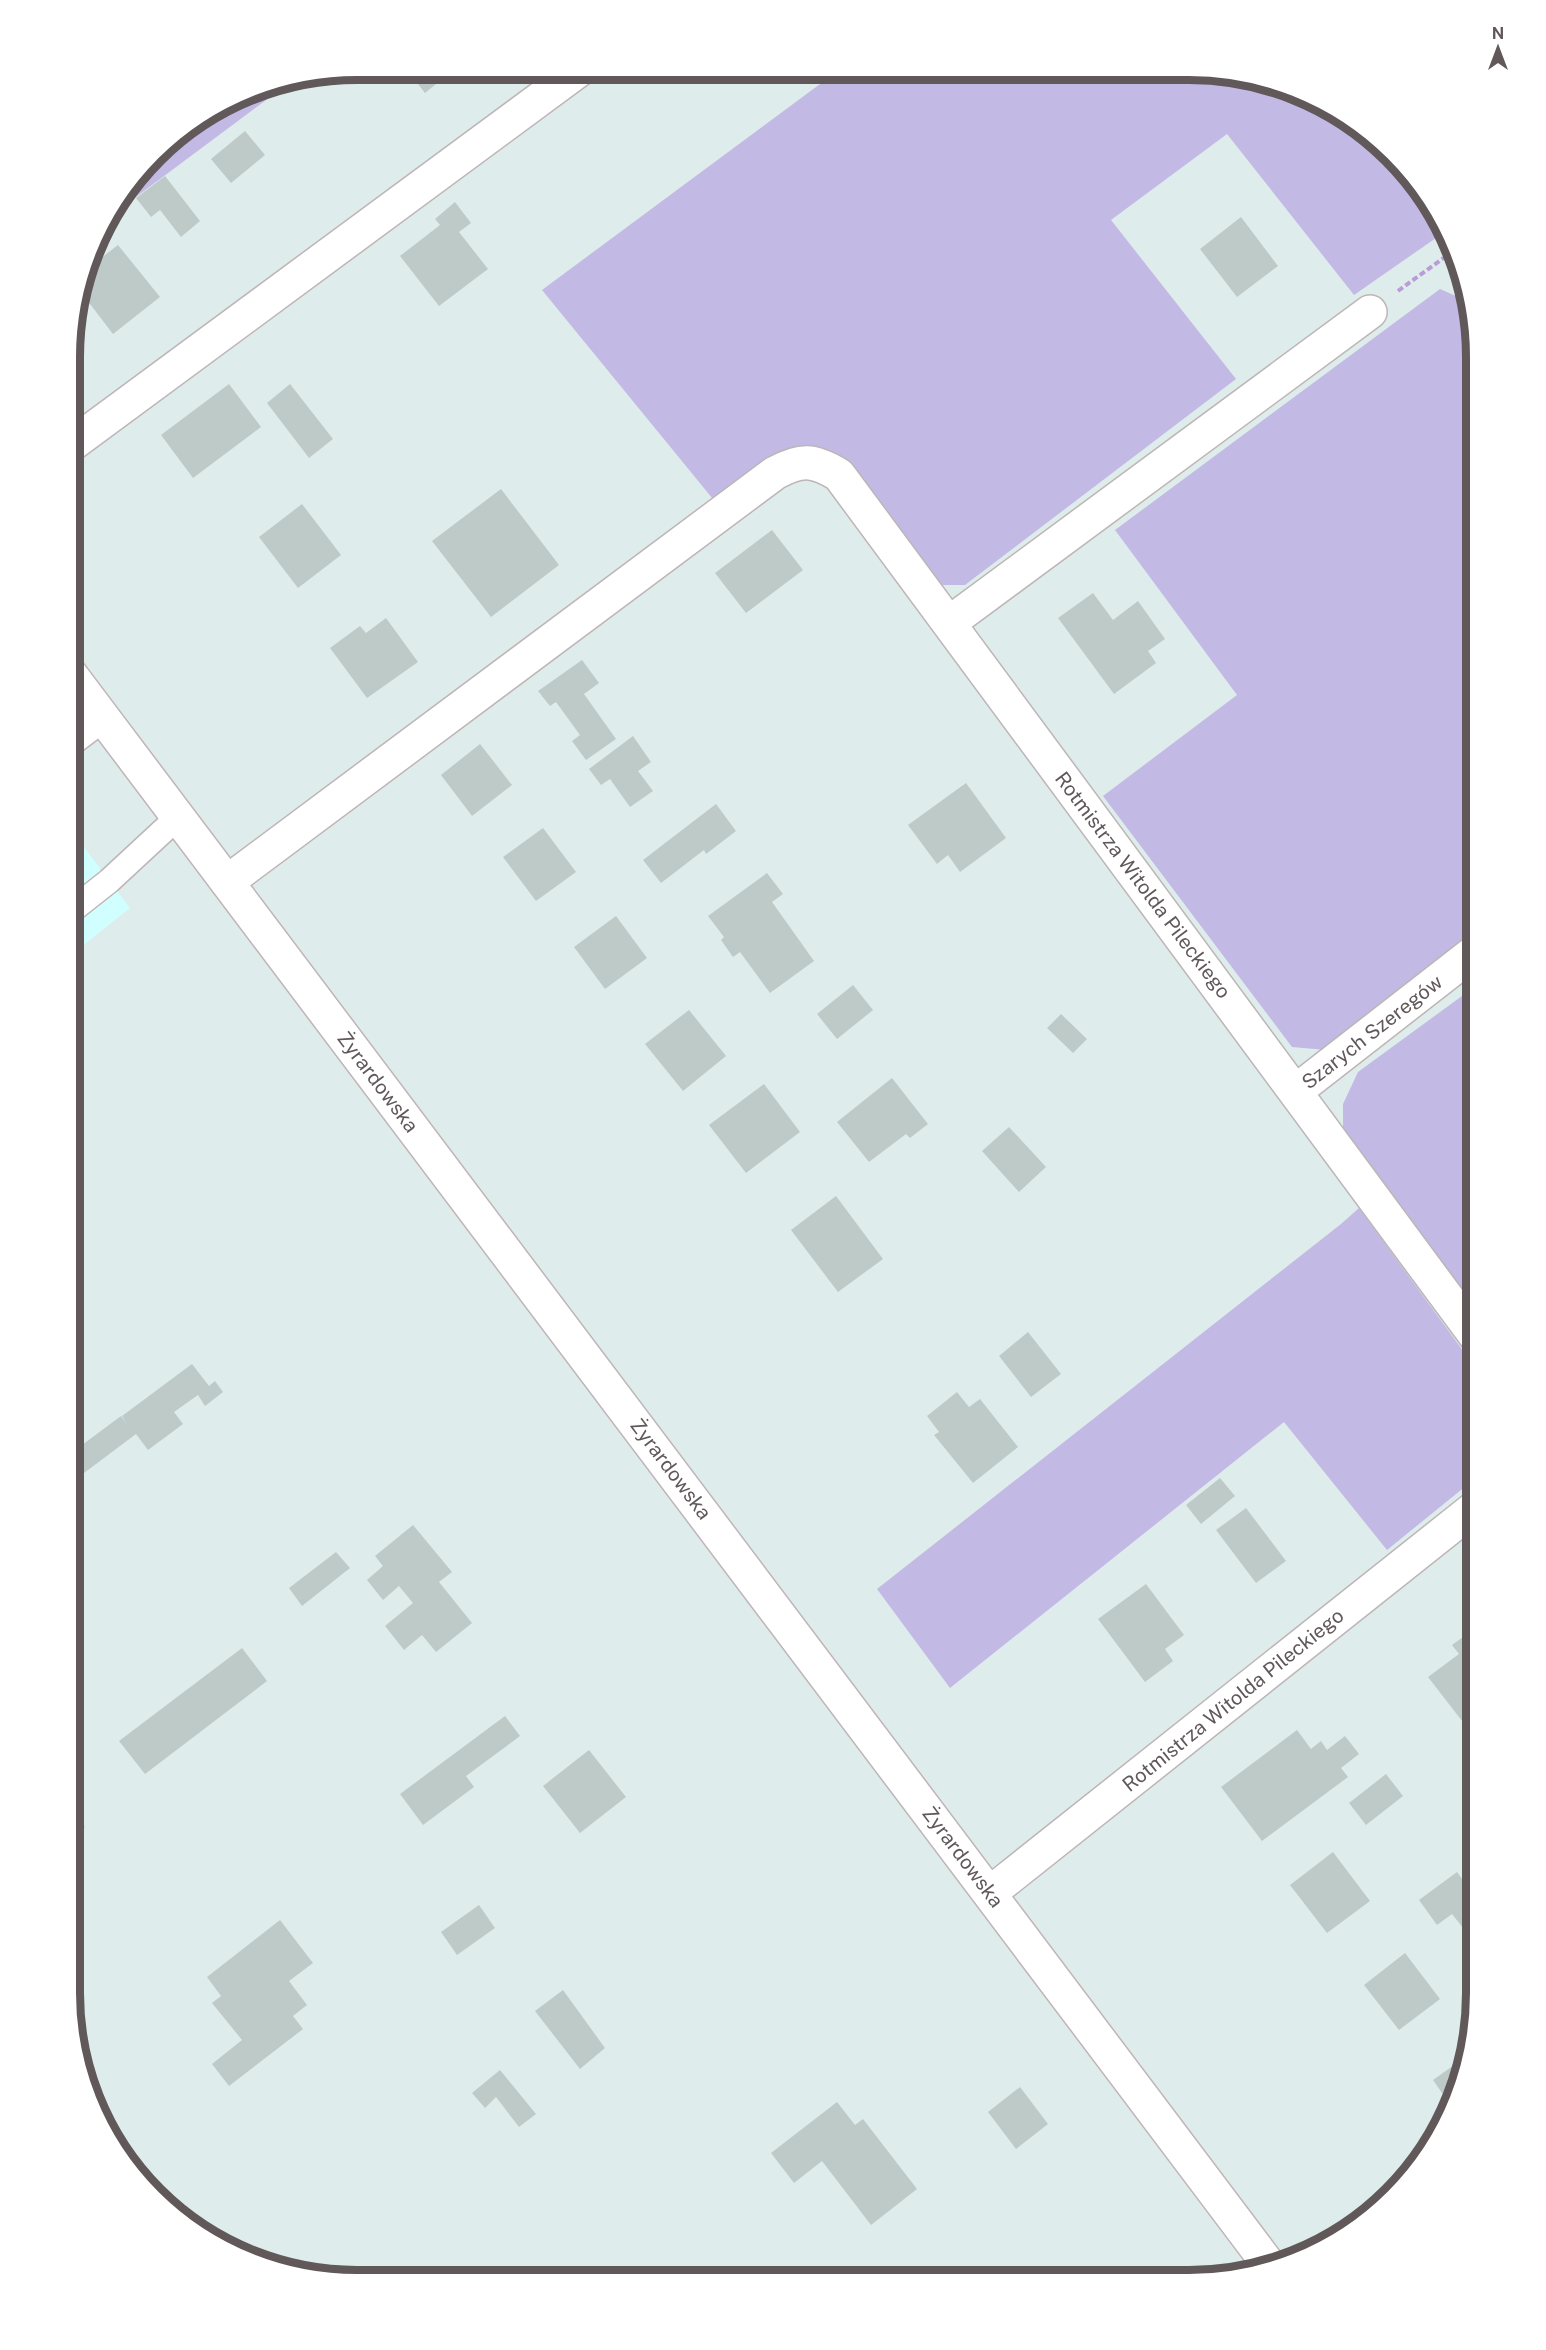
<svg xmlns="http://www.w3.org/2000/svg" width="1546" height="2350" viewBox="0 0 1546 2350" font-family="'Public Sans',sans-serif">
<rect width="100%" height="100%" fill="#dfecec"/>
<path fill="#d1ffff" d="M71,830L130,908L71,955Z"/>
<path fill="#c3b9e5" d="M839,70L1227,72L1299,91L1364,128L1417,181L1446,231L1354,295L1227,134L1111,220L1236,379L965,585H942L930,579L837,455L717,504L542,290Z
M289,83L109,217L167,141L247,91Z
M1440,289L1458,297L1464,293L1477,357V932L1326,1050L1292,1047L1103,796L1237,695L1115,530Z
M1477,985V1309L1343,1136V1104L1358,1072Z
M1359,1208L1477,1370V1477L1387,1550L1284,1422L950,1688L877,1589L1341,1224Z"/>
<path fill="#becac8" d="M406,69H454L425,93Z
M748,70H761L753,77Z
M245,131L265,155L231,183L211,159Z
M165,176L200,221L181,237L160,210L151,217L136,198Z
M455,202L471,223L459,232L488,269L439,306L400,256L440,225L435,219Z
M1241,217L1278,266L1237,297L1200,249Z
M118,245L160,297L113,334L80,291L87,269Z
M229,384L261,427L193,478L161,435Z
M290,384L333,439L309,458L267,403Z
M501,489L559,565L491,617L432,541Z
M302,504L341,555L298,588L259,537Z
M772,530L803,570L746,613L715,573Z
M1093,593L1113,620L1138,601L1165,639L1148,651L1156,663L1114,694L1058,618Z
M386,618L418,662L367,698L330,648L360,626L366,633Z
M582,660L599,683L584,694L616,739L586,760L572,741L580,735L556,702L550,706L538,691Z
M633,736L651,762L638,771L653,791L630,807L610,779L601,785L589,769Z
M480,744L512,785L472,816L441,775Z
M966,783L1006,838L960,872L948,855L937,864L908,825Z
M716,804L736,831L706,854L704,850L661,883L643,860Z
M543,828L576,872L536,901L503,857Z
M71,830L79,842L71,848Z
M767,873L783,894L772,902L814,961L770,993L740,952L733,957L721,940L724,937L708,916Z
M616,916L647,958L605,989L574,947Z
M853,985L873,1010L837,1039L817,1014Z
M689,1010L726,1056L683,1091L645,1044Z
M1061,1014L1087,1039L1073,1053L1047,1028Z
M892,1078L928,1124L910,1138L906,1134L869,1162L837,1122Z
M764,1084L800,1132L746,1173L709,1125Z
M1009,1127L1046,1167L1019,1192L982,1151Z
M836,1196L883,1259L838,1292L791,1230Z
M1028,1332L1061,1374L1031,1397L999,1356Z
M192,1364L209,1386L215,1381L223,1392L205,1406L198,1395L174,1412L183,1424L148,1450L136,1434L84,1473L70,1454L121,1416L127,1424L122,1416Z
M957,1392L969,1407L980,1399L1018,1447L973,1483L934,1435L939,1432L927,1416Z
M1220,1478L1235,1496L1201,1524L1186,1505Z
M1246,1508L1286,1561L1256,1583L1216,1530Z
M413,1525L452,1572L439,1582L472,1623L436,1652L422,1635L404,1650L385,1626L413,1603L399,1586L383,1600L367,1580L383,1566L375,1556Z
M336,1552L350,1568L302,1606L289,1588Z
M1146,1584L1184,1635L1165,1649L1173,1661L1145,1682L1098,1619Z
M1477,1627L1476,1725L1469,1730L1428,1677L1459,1654L1452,1645Z
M242,1648L267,1681L145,1774L119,1741Z
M505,1716L520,1736L466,1776L474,1787L423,1825L400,1794Z
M1297,1730L1311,1749L1321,1741L1327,1750L1345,1736L1359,1754L1341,1768L1348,1777L1262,1841L1221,1787Z
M589,1750L626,1797L580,1833L543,1786Z
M1386,1774L1403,1796L1366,1825L1349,1803Z
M69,1805L85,1827L69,1839Z
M1333,1852L1370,1901L1327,1933L1290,1885Z
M1457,1872L1476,1898V1938L1475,1936L1471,1938L1452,1914L1437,1925L1419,1900Z
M479,1905L495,1928L457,1955L441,1932Z
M280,1920L313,1963L289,1981L307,2005L293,2016L303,2029L229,2086L212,2064L242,2040L212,2003L221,1996L207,1977Z
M1405,1953L1440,1999L1399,2030L1364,1985Z
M563,1990L605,2048L580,2069L535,2011Z
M1468,2055L1462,2086L1451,2106L1433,2080Z
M500,2070L536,2114L519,2127L496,2097L485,2108L472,2093Z
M1020,2087L1048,2124L1016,2149L988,2112Z
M837,2102L855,2125L863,2119L917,2189L871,2225L822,2161L794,2183L771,2153Z"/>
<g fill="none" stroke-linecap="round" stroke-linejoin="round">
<defs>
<path id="lane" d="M71,744L104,719
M71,911L109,881L178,817"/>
<path id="street" d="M71,445L579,70
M949,623L1370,312
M227,882L775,473C801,459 813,459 839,475L1477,1338
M1296,1091L1477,950
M990,1893L1477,1506"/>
<path id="secondary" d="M71,675L1269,2265"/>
</defs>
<use href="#lane" stroke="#bdb5b6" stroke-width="27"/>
<use href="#street" stroke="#bdb5b6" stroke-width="36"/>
<use href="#secondary" stroke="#bfb5b7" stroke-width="36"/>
<path stroke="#b99cd8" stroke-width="4" stroke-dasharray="6 3" stroke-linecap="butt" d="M1398,291L1456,249
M71,630L78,639"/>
<use href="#lane" stroke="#fff" stroke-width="24"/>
<use href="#street" stroke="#fff" stroke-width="33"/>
<use href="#secondary" stroke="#fff" stroke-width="33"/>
</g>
<g text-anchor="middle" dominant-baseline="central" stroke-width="6" stroke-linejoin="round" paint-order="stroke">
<g font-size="20" fill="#61585a" stroke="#fff">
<text transform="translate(1143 885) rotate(53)">Rotmistrza Witolda Pileckiego</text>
<text transform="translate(1372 1032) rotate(-38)">Szarych Szeregów</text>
<text transform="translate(378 1082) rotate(53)">Żyrardowska</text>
<text transform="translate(671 1469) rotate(53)">Żyrardowska</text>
<text transform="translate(1233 1700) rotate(-39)">Rotmistrza Witolda Pileckiego</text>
<text transform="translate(963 1857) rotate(53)">Żyrardowska</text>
</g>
</g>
<path d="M0 0H1546V2350H0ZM357 80H1189A277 277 0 0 1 1466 357V1993A277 277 0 0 1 1189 2270H357A277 277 0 0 1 80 1993V357A277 277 0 0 1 357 80Z" fill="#fff" fill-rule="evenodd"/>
<path fill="none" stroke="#61585a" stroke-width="8" d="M357 80H1189A277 277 0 0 1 1466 357V1993A277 277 0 0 1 1189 2270H357A277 277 0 0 1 80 1993V357A277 277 0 0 1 357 80Z"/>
<g transform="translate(1498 48)" stroke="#ffffff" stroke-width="4.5" paint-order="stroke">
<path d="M0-4.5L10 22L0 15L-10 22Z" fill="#61585a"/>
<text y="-9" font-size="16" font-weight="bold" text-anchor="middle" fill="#61585a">N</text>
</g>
</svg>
